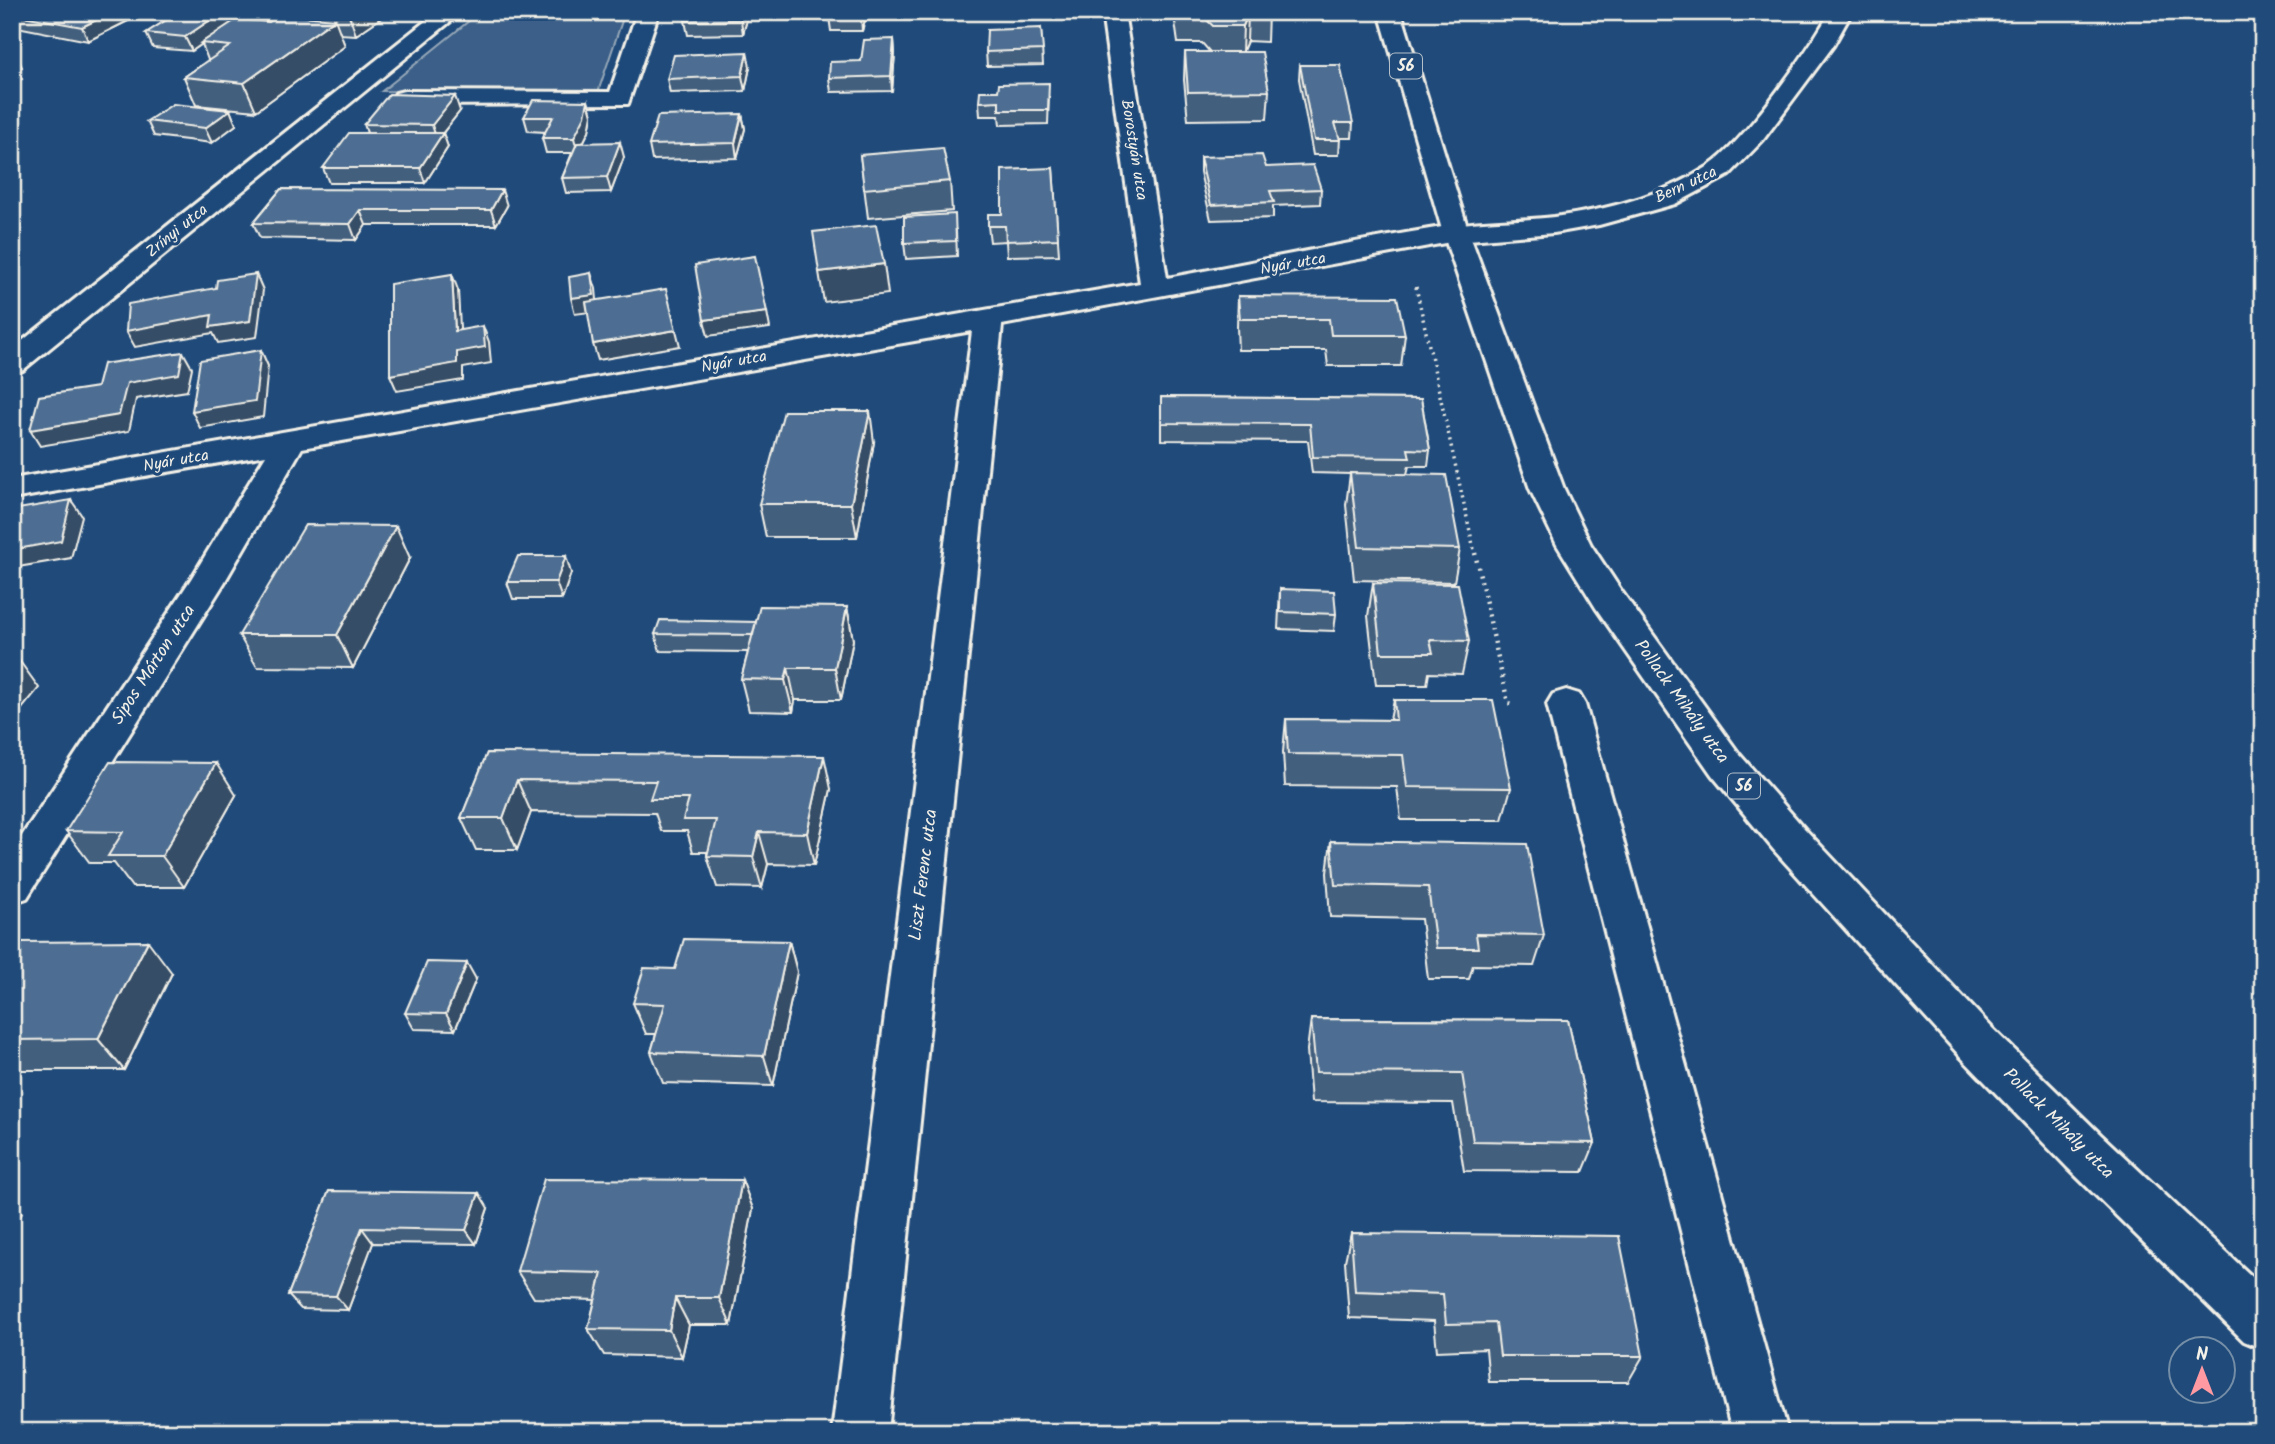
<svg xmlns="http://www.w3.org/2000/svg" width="2275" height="1444" viewBox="0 0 2275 1444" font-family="Kalam,sans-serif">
<rect width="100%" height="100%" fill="#1f4a7a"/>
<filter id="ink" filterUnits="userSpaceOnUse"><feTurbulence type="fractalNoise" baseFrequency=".0143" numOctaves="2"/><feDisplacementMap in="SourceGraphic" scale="14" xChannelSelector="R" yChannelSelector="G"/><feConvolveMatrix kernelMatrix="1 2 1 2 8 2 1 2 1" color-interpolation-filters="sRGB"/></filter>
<g filter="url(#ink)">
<path fill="#3a5f88" stroke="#97a8b8" stroke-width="2" d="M480,12H625L598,92L382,91Z"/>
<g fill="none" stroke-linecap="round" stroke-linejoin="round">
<defs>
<path id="minor" d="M437,12H462L23,370L12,373V349Z
M637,12H659L628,104L404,105L396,103L392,98L396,93L404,91L610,92Z
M1102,12H1124L1167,278C1263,260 1358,240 1454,225C1487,220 1521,221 1554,217C1607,210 1664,195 1709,166C1744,143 1809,50 1830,12H1852L1833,46L1763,140L1729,175L1675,204L1599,225L1554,233L1456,241L1002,325L888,1432H832L972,331L302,448L224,583L27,898L12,903V851L191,579L266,455L12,499V479L1140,283Z
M1566,690L1579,694L1585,704L1788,1432H1732L1547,704L1553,694Z"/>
<path id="major" d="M1379,12H1401L1469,233L1564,489L1591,545L1622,592L1740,755L1804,828L1993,1029L2101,1135L2263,1287V1349L2244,1341L2067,1167L1961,1057L1774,850L1712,775L1596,608L1557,545L1530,489L1443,233Z"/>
</defs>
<use href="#minor" stroke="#f4f1e8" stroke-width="6"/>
<use href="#major" stroke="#f4f1e8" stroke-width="6"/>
<path stroke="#f4f1e8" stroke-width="3.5" stroke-dasharray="2 4.5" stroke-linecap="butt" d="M1416,287L1475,554"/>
<path stroke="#f4f1e8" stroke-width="4.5" stroke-dasharray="2 5" stroke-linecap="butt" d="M1475,553L1508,703L1513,704"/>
<use href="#minor" fill="#1f4a7a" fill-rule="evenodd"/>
<use href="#major" fill="#1f4a7a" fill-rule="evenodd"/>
</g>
<path fill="#425f7e" stroke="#f4f1e8" stroke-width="2" d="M12,12H134L136,17L88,41L12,26Z
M179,12H258L247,20L231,18L232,22H269L291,15L290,12H386L387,14L356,35L340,34L345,46L256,111L196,105L184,77L208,60L202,44L192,51L153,48L146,33Z
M749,12L743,34L688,35L685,21Z
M831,12H867L862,31H831L829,17Z
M995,12H1042L1043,16L995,17Z
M1176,12H1268L1267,42L1247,41L1242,52L1269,91L1267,119L1188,120L1184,80L1185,52H1210L1202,43H1178L1175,22Z
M1041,28L1043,65L987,66L986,52Z
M894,39L895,53L892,91L831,92L829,78L861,61Z
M1300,65L1353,123L1352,138H1340L1339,155H1313L1299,79Z
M750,67L745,91L670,93L667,79Z
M1049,97L1048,124L1000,125L999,116H980L979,102Z
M588,101L592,115L589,131L583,143L624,157L611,192L566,193L562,178L572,153H546L542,138L545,132L528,131L524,117Z
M230,110L236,125L212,143L154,136L147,121Z
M460,111L443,133L448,147L425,183H329L323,168L367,133L364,124Z
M742,114L745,129L737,158L652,160L649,145Z
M860,155L950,181L952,211L868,218Z
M1200,157L1266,167L1321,189L1320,204L1273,206V218L1211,220L1200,172Z
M1053,168L1059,255L1007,256L1006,241L990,242L988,226Z
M281,189L507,206L496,225H366L356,240L260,238L253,223Z
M956,230L957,256L906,259L904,243Z
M1238,296L1405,335L1401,366H1328L1326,350H1238L1237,327Z
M1161,397L1421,399L1430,450L1428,466H1409L1407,474L1460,549L1454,582L1354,580L1346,505L1350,474L1312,473L1308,441L1161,440Z
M874,442L857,537H766L759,504Z
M410,558L353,668L257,667L239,635Z
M571,573L562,599H513L507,582Z
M1373,583L1469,641L1462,674L1429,673L1427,685H1376L1368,616Z
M1280,589L1336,614L1334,631L1278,629Z
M847,607L853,640L841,700H795L793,712L749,711L741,679L748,652L660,651L655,634L756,622Z
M1394,700L1511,788L1502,820H1401L1397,787L1285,786L1283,752L1286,719L1390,720Z
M487,753L831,789L814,865L768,864L762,888L717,887L707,856V852H693L687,831H661L655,813L531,812L517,850H476L461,818Z
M236,795L184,887H132L114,863H90L66,831Z
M1331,841L1544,935L1534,966L1473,965L1469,979H1428L1421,919L1330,917L1327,873Z
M789,941L797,972L773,1086L663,1083L651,1052L656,1034H646L633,1003L675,969Z
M12,953L172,973L124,1070H12Z
M476,979L455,1030L414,1029L405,1013Z
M1311,1019L1568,1020L1595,1143L1583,1172L1464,1171L1453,1103L1311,1102L1307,1050Z
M742,1180L753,1209L731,1325H689L682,1357L604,1355L588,1329L595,1300L534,1298L517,1271Z
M329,1191L488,1208L476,1244L373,1243L348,1310L301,1309L288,1295Z
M1351,1233L1643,1356L1628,1382H1489L1486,1349L1437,1351L1434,1321L1349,1318L1345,1261Z"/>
<path fill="#364d66" stroke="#f4f1e8" stroke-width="2" d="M112,12H134L136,17L88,41L82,27Z
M222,12H228L233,23L201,43L202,44L192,51L185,37Z
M244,12H258L247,20Z
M348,12H386L387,14L356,35Z
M743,12H749L743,34L741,20Z
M862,12H867L862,31L861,17Z
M1248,14L1247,41L1242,53L1243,26Z
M335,19L345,46L256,111L244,83Z
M894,39L895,53L892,91L891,76Z
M15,52L22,67L17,70L22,79L12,84V54Z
M747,52L750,67L745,91L742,76Z
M455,96L460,111L437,140L432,125Z
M588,101L592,115L589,131L578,153L574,138Z
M230,110L236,125L212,143L205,128Z
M742,114L745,129L737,158L735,143Z
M443,133L448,147L425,183L420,168Z
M620,142L624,157L611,192L607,177Z
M502,190L507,206L496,225L491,210Z
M360,210L366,225L356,240L350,224Z
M884,264L888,294L824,302L819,272Z
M591,273L596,289L598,311L575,314L571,298Z
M256,274L263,290L257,337L218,343L213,333L135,347L126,331Z
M452,274L458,290L461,347L455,331Z
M767,312L770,328L708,336L704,320Z
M483,326L489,342L491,363L463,368V380L397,391L390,375L457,352Z
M676,330L680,346L598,360L593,344Z
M261,350L268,366L263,417L200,428L192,411Z
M183,352L192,368L187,391L136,399L129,431L40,446L30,430L127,383Z
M870,411L874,442L857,537L851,504Z
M71,500L82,516L71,558L12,568V550Z
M396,526L410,558L353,668L337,635Z
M566,556L571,573L562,599L556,582Z
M847,607L853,640L841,700L835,668Z
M16,656L39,688L12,721V660Z
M788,668L795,700L793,712L785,680Z
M824,756L831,789L814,865L807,833Z
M216,763L236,795L184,887L162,856Z
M517,780L531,812L517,850L503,818Z
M759,832L768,864L762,888L753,857Z
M148,941L172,973L124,1070L98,1039Z
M789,941L797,972L773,1086L764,1056Z
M467,963L476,979L455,1030L446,1014Z
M742,1180L753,1209L731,1325L719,1298Z
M479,1193L488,1208L476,1244L466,1230Z
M12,1204L22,1213L12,1231Z
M362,1228L373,1243L348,1310L336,1296Z
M675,1298L689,1325L682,1357L669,1330Z"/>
<path fill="#4d6e92" stroke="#f4f1e8" stroke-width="2" d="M12,12H112L82,27L12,14Z
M179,12H222L185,37L146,33Z
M688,12H743L741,20L685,21Z
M831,12H862L861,17H829Z
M1178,12H1268V14H1248L1243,26H1213L1203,16H1179Z
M281,14L335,19L244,83L184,77L230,46L201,43L237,19L269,22Z
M1041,28L1043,50L986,52L987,30Z
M894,39L891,76L829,78L830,62L861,61L864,40Z
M747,52L742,76L667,79L674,55Z
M1185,52H1262L1269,91L1188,92Z
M1300,65H1340L1353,123H1335L1340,140H1314Z
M1049,83L1048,110H999V101L979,102L980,91H998L999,84Z
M389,94L455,96L432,125L364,124Z
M533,100L588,101L585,116L574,138H542L553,117H524Z
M173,104L230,110L205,128L147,121Z
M742,114L735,143L649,145L658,116Z
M349,133H443L420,168H323Z
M620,142L607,177L562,178L577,143Z
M943,148L950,181L864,189L860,155Z
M1262,155L1266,167L1313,165L1321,189L1270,191L1274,202L1211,205L1200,157Z
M1053,168L1058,239L1006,241L1005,226H988V214H1002V170Z
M281,189L502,190L491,210H360L350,224L253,223Z
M955,214L956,241L904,243V217Z
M876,225L884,264L819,272L813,232Z
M755,256L767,312L704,320L695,265Z
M591,273L594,295L571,298L569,277Z
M256,274L250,321L210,327L212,315L126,331L128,304L216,288L217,280Z
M452,274L455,331L483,326L485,347L457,352V363L390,375V284Z
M666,289L676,330L593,344L586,302Z
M1238,296L1397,297L1405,335H1331L1329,319H1240Z
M261,350L255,401L192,411L200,360Z
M183,352L179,374L127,383L119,415L30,430L39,396L97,387L103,364Z
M1161,397L1421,399L1430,450L1408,449L1410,458L1313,457L1310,424L1161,423Z
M784,411H870L851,504H759Z
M1350,473L1446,475L1460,549L1359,547Z
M71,500L61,541L12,550V510Z
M305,525L396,526L337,635H239Z
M518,556H566L556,582H507Z
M1373,583L1458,584L1469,641L1430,640L1433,653H1381Z
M1280,589L1334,591L1336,614L1280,612Z
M760,606L847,607L835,668H788L785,680L741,679Z
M660,620L756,622L753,635L655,634Z
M1394,700H1493L1511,788L1407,787L1403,755L1288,754L1286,719L1396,720Z
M487,753L824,756L807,833L759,832L753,857L707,856L716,820H683L689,799H650L656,781L517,780L503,818H461Z
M110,762L216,763L162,856H108L123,832L66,831Z
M1331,841L1527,844L1544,935L1476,934L1478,948H1436L1428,887L1335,885Z
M684,939L789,941L764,1056L651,1052L665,1004L633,1003L644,968L675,969Z
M148,941L98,1039L12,1040V953L19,942Z
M427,962L467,963L446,1014L405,1013Z
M1311,1019L1568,1020L1595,1143L1473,1141L1462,1073L1316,1072Z
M544,1179L742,1180L719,1298H675L669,1330L588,1329L602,1273L517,1271Z
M329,1191L479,1193L466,1230L362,1228L336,1296L288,1295Z
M1351,1233L1619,1236L1643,1356H1500L1496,1323L1446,1324L1443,1294L1355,1291Z"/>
</g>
<g text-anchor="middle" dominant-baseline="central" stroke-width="6" stroke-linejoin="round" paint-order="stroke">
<g fill="#1f4a7a" stroke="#b4bfc7" stroke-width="2">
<rect x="1390" y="53.5" width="32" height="25" rx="5"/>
<rect x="1728" y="773.5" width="32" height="25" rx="5"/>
</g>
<g font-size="16" font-weight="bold" fill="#f4f1e8">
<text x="1406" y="66">56</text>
<text x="1744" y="786">56</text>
</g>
<g font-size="16" fill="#f4f1e8" stroke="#1f4a7a">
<text transform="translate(1134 150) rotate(81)">Borostyán utca</text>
<text transform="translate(1686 185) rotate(-25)">Bern utca</text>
<text transform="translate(177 231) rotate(-39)">Zrínyi utca</text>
<text transform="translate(1293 264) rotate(-10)">Nyár utca</text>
<text transform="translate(734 362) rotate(-10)">Nyár utca</text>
<text transform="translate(176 461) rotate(-10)">Nyár utca</text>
</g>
<g font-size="18" fill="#f4f1e8" stroke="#1f4a7a">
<text transform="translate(154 665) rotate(-57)">Sipos Márton utca</text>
<text transform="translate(1681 702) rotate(54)">Pollack Mihály utca</text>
<text transform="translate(924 875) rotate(-83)">Liszt Ferenc utca</text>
<text transform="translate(2058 1124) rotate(45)">Pollack Mihály utca</text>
</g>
</g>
<rect width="2275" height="1444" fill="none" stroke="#1f4a7a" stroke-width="42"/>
<rect x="21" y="21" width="2233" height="1402" fill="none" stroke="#f4f1e8" stroke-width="2.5" filter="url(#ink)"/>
<g transform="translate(2202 1370)"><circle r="33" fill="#1f4a7a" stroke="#748da6" stroke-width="2"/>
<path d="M0-5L12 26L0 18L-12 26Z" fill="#ff9aa2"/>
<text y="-10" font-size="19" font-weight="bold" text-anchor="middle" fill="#f4f1e8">N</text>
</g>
</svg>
